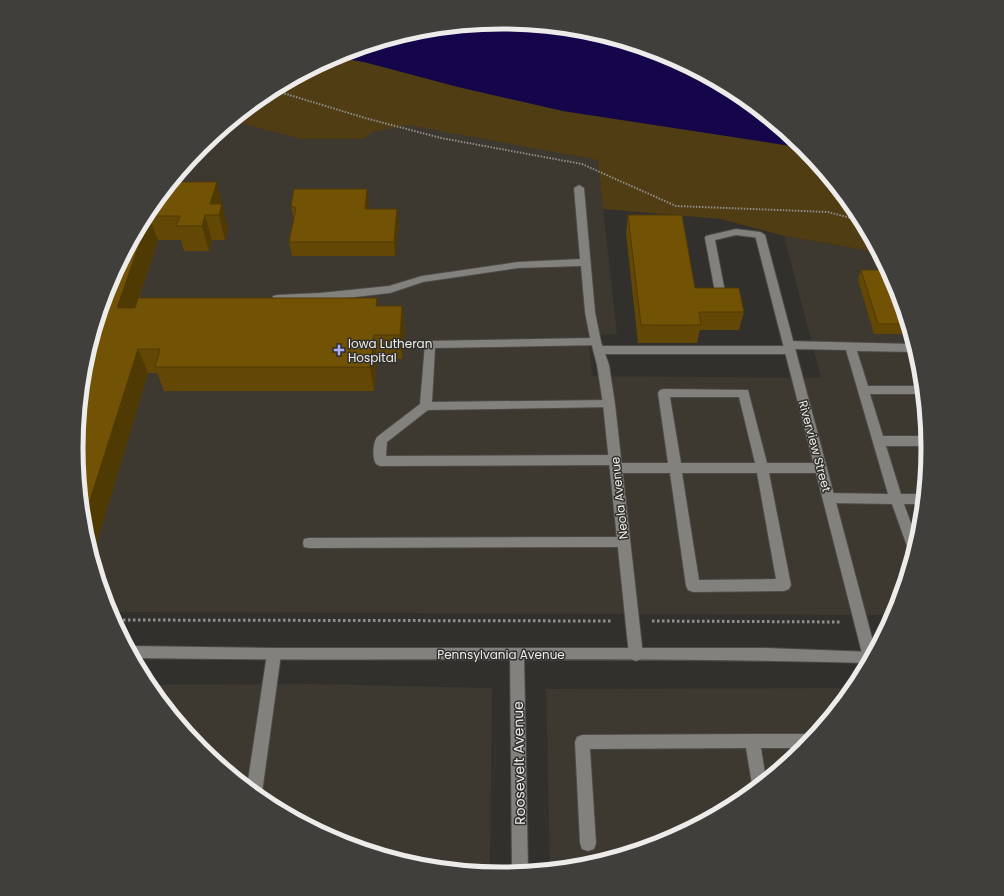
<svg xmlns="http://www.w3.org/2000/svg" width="1004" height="896" viewBox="0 0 1004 896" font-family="Poppins,sans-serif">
<rect width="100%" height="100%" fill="#31302d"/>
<path fill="#3d3830" d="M335,57L563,111L804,148L596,129L603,209L617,334L588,335L592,376L821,378L784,236L864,250L881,257L896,285L920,365L928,448L920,531L893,615L109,612L84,531L148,211L201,147L266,94Z
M314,684L492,688L490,873L419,866L339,841L265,802L201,749L148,685Z
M853,688L803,749L738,802L665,842L585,866L550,869L546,689Z"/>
<path fill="#503d14" d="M335,57L364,62L563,111L804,148L856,212L881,257L864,250L784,236L721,219L603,209L598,160L408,125L373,132L363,139H301L232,121L266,94Z"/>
<path fill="#15054b" d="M502,22L585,30L665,55L739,94L804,148L563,111L458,87L364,62L335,57L419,30Z"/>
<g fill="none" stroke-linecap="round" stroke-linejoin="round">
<defs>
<path id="lane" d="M579,185L584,188L595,312L601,342L600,345L435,348L432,402L609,400L613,401L615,404L613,407L428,410L387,442L386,456L615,455L619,457L621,460L619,463H668L658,393L660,390L664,389L748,390L767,463H821L825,465L827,468L825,471L821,473H769L791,585L789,589L784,591L693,592L688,590L686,586L670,473H616L612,471L610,468L612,465L380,466L376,464C372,458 373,443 377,437L420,404L425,344L426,341L590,338L585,312L581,266L518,268L423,282L390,293L320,301L277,303L273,302L272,299L273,296L277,295L320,293L389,286L422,276L518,262L580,259L574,188ZM670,397H739L755,463H681ZM682,473H757L776,579L699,580Z
M736,229L760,232L765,235L760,238L736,235L715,240L726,297L725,300H717L716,297L705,238L706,236Z
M789,341L913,344L915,352L857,351L868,386H922V394H870L883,436H927V446H886L901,494H923L922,504H904L917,540L913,554L909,553L908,549L892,504L829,503L825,502L823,498L825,494L829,493L888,494L846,350L795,349L794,353L790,354H599L595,353L593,350L595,347L599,346H784L785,342Z
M624,537L629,538L630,542L629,546L624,547L309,548L304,547L303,543L304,539L309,538Z
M274,648L279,650L281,654L262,793L260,798L247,787L267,654L269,650Z
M752,734H810L814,736L804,748H761L766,780L753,790L746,748L590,749L596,843L594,849L588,851L582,849L580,843L575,742L577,737L582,735Z"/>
<path id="street" d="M760,232L765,235L875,649L868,663L865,661L863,657L755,235Z
M596,338L600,339L601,342L609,365L615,404L643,655L641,659L636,661L631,659L629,655L603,404L597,365L591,342L592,339Z
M517,648L522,650L524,654L528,871L512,873L510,654L512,650Z"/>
<path id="secondary" d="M130,646L274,648H766L874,652L868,663C623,656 378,662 134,658L127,647Z"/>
</defs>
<use href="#lane" stroke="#4c4b48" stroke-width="2"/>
<use href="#street" stroke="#4c4b48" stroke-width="2"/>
<use href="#secondary" stroke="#4c4b48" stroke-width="2"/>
<path stroke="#908f8d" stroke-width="2" stroke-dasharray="1.5 1.5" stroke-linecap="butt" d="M273,90L365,118L441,138L582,164L676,206L828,212L862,221"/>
<path stroke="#908f8d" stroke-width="3" stroke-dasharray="2.5 2.5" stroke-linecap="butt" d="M113,620L613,621
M652,621L841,622
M882,622H890"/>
<use href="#lane" fill="#83817e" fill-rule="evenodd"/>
<use href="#street" fill="#83817e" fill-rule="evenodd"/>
<use href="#secondary" fill="#83817e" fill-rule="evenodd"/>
</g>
<path fill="#624705" d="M179,182L223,207V209L228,229L225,240H212L209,251H184L181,240H158L139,298H377L378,306H402L405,331L402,359H377L374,391H164L157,373H148L97,542H88L84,531L76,448L148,211Z
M369,204L368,209L399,224L395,256H292L289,242L294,220L291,206Z
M628,215L695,288L744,312L739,330H700L697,343H638L626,233Z
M861,270L896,285L910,334H874L858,280Z"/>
<path fill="#503a04" d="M177,176L182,193L170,184Z
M217,182L228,229L225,240L219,215L210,204Z
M367,189L369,204L366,224L365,209Z
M397,209L399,224L395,256L394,242Z
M205,215L212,240L209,251L202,226Z
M149,216L158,240L127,333L117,308Z
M377,298L380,323L376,306Z
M402,306L405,331L402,359L400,335Z
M374,335L377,359L374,391L370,367Z
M138,349L148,373L97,542L84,519Z"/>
<path fill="#725306" stroke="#503a04" d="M172,182H217L210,204H222L219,215H205L202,226H176L180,216H149L117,308H135L138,298H377L376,306H402L400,335H374L370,367H155L160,349H138L84,519H83L76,448L84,365L109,285L148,211Z
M294,189H367L365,209H397L394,242H289L296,208L291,206Z
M628,215H682L695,288H739L744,312H699L701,325H641Z
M861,270H888L896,285L908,324H878Z"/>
<path fill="#abaffb" stroke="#31302d" stroke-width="1.5" d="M337 344h4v4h4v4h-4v4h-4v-4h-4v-4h4z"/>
<g text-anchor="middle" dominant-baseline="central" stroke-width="3" stroke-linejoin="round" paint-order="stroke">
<g font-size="12" fill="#edecea" stroke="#31302d" text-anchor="start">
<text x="348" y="343">Iowa Lutheran<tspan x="348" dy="14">Hospital</tspan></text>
</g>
<g font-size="12" fill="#edecea" stroke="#31302d">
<text transform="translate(815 446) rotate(75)">Riverview Street</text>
<text transform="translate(619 498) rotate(-96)">Neola Avenue</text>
<text x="501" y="654">Pennsylvania Avenue</text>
</g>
<g font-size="14" fill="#edecea" stroke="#31302d">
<text transform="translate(519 763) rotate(-91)">Roosevelt Avenue</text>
</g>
</g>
<path d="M0 0H1004V896H0ZM83 448a419 419 0 1 1 838 0a419 419 0 1 1-838 0Z" fill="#403f3c" fill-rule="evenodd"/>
<path fill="none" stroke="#edecea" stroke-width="5" d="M83 448a419 419 0 1 1 838 0a419 419 0 1 1-838 0Z"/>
</svg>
